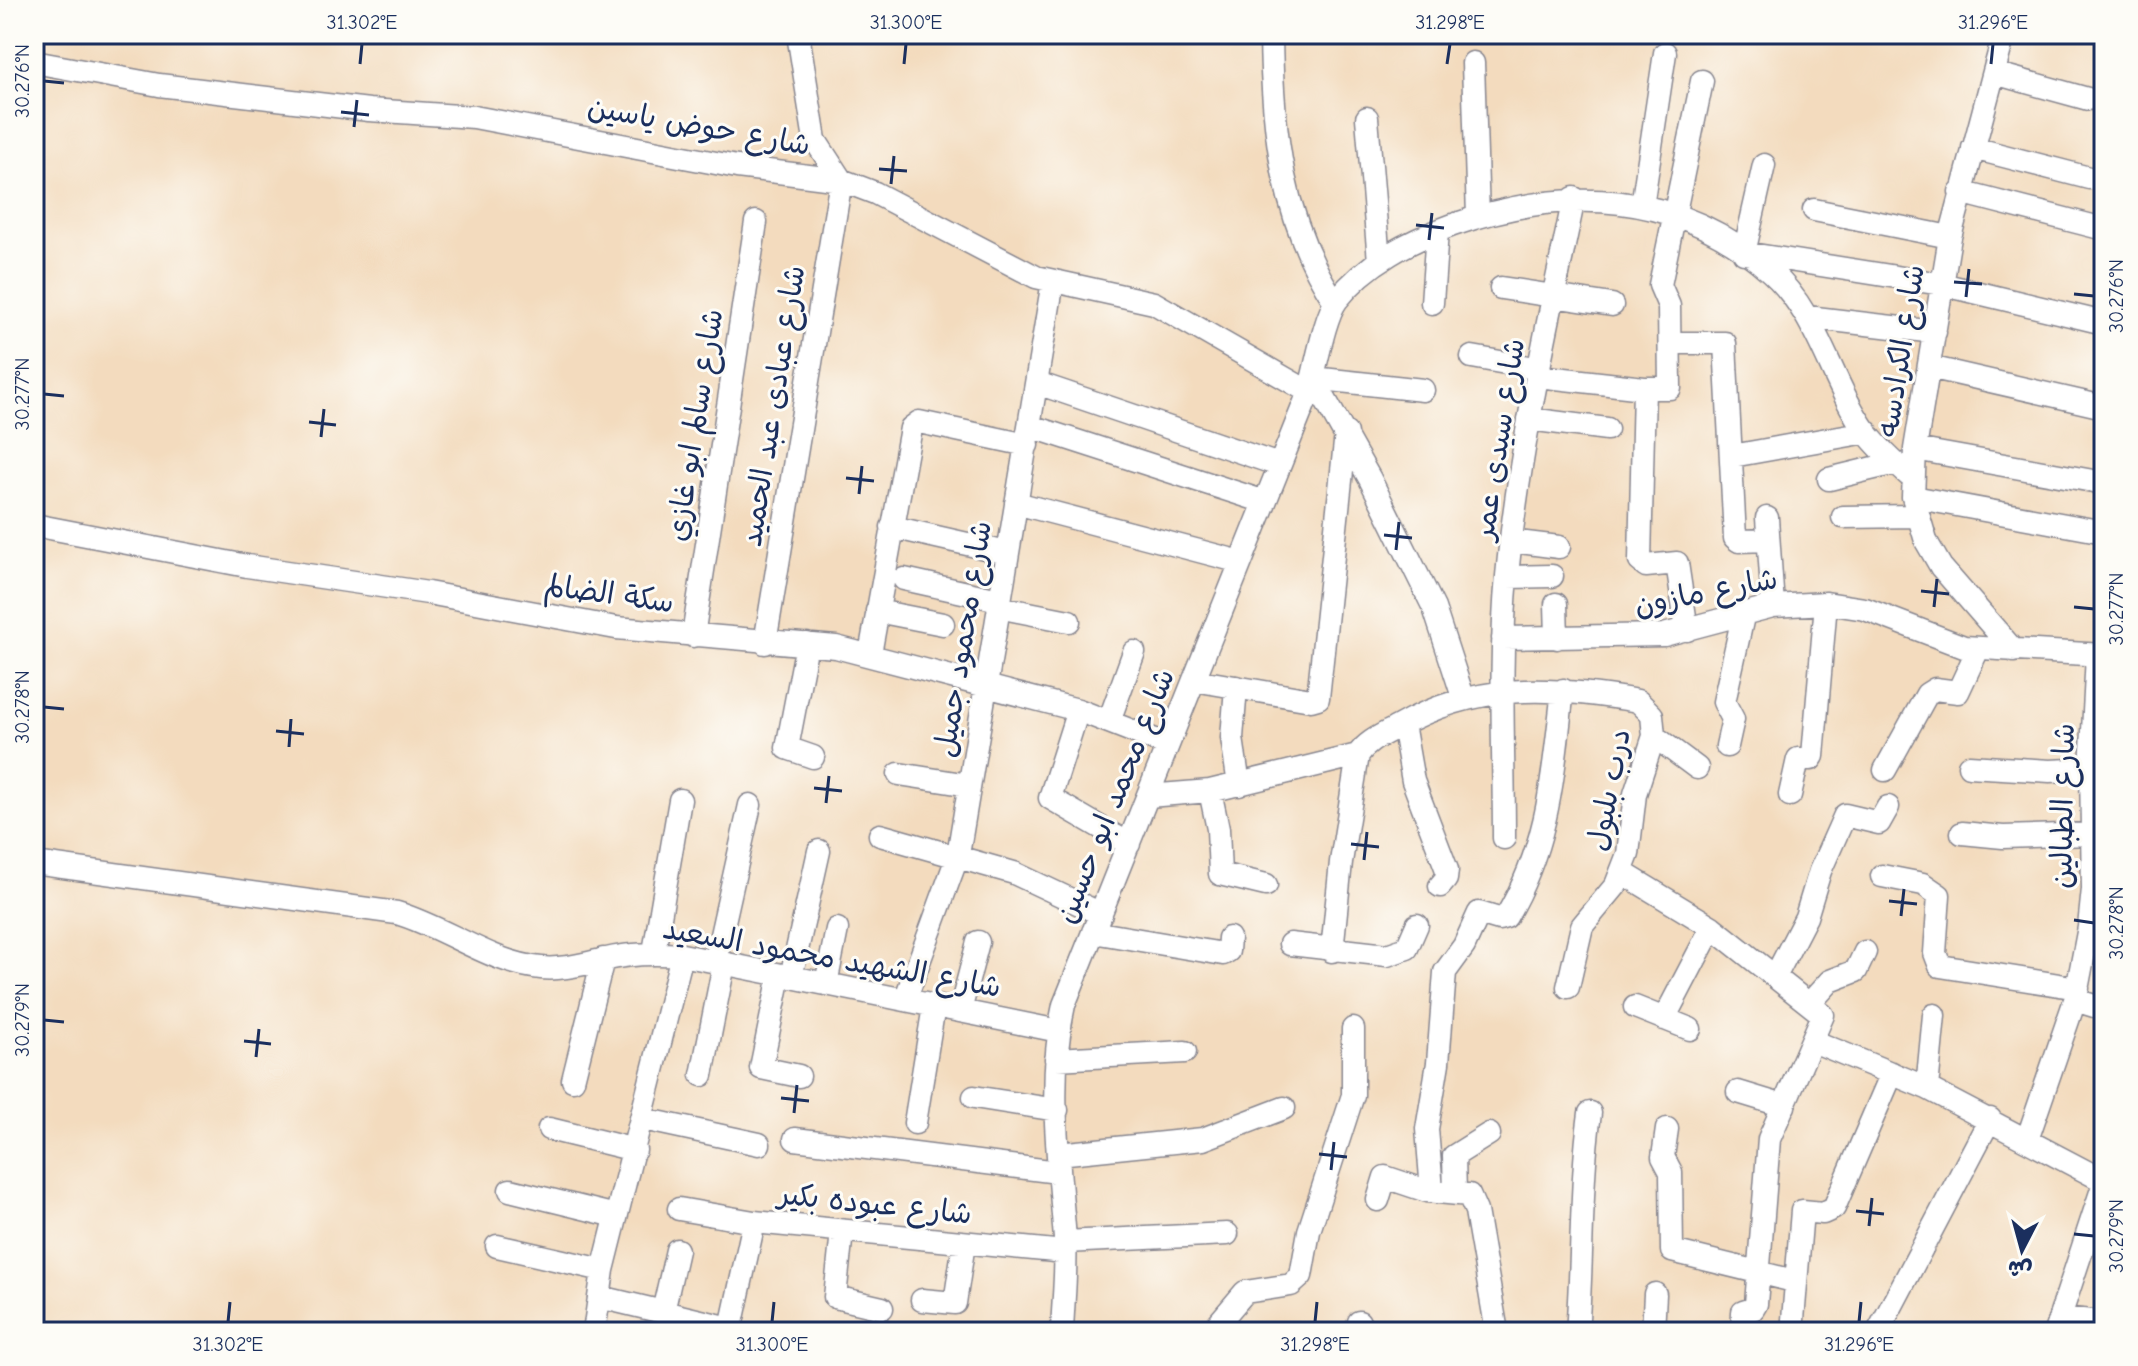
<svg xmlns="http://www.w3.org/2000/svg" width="2138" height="1366" viewBox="0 0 2138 1366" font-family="'Comic Neue','Playpen Sans Arabic',sans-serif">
<rect width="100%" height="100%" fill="#fdfcf7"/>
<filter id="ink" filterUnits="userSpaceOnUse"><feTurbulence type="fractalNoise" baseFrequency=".0125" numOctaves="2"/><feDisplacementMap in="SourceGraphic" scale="16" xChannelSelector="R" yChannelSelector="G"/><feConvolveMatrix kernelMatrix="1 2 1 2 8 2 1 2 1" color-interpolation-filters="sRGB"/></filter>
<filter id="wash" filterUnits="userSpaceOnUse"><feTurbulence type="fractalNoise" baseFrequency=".006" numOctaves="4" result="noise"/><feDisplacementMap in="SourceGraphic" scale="32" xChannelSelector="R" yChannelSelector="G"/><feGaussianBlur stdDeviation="1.8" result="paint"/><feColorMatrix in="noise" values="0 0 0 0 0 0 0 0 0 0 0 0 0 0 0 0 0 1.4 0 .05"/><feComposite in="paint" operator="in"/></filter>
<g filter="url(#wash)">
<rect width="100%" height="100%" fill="#f3dbbe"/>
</g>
<g filter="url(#ink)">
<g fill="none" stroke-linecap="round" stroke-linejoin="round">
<defs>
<path id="street" d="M1271,34C1272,129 1282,222 1335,302
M2004,34L1950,237L1915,449L1913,497L1926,541L1941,567L2014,651
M34,62L159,85L369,110L474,117L737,167L841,180L875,193L1036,277L1154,303L1309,392
M1473,63L1478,217
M1994,73L2088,99
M1367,118L1379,261
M1973,148L2089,178
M1764,165L1744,253L1941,284L2104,323
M1960,192L2104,229
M1642,206L1665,53
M1814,210L1950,237
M1501,288L1612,305
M1432,303L1437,231
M1807,317L1935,332
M1670,343H1725L1735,538L1739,541L1768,540
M1472,357L1540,369
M1929,367L2104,407
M1538,376L1644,388H1670L1669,306L1660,285L1702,81
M1313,378L1370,479L1434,608L1463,697
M1313,378L1423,390
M1037,383L1279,465
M1644,388L1640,561L1646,566L1677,563L1687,630
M1529,419L1607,429
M1030,426L1265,502
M1915,449L2104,483
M1732,456L1867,432
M1829,479L1895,463
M1913,497L2104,532
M1016,503L1241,562
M1843,517L1917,516
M1767,518L1773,606
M34,525L247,566L428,593L616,628L836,647L1078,710L1168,745
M892,527L1007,553
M1511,541L1559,547
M1507,577L1552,576
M904,579L999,600
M1556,604L1557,638
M998,607L1069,621
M877,611L943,624
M693,636L756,222
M1503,638L1664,635L1773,606L1826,603L1865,609L1964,647L2104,655
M765,643L841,180L815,140L798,34
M807,644L787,748L813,757
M870,654L911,428L919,422L1027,445
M1194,680L1311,700L1318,698L1346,433
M1236,687L1232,738L1239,785
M1078,710L1050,798L1129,844
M1109,721L1134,652
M1403,724L1413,781L1447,870L1446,879L1440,886
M1654,736L1697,768
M1727,746L1733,719L1724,702L1744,612
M1358,755C1367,741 1383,735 1397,727C1476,682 1551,686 1638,701L1652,715L1654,736L1635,794L1628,854L1616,885L1582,926L1568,987
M1969,766L2050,771L2091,769
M1885,770L1927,694L1935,689L1958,692L1978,649
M899,774L969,785
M1210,791L1218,829L1220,874L1266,885
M1790,795L1798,759H1811L1813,756L1826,603
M1148,796L1210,791L1358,755
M1962,833L2003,837L2092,834
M880,835L1014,873L1101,914
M1504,838C1504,751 1499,663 1507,576C1519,449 1548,323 1574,198
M34,863L397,913C447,928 490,963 541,968C563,970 582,964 602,960C629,953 655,953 682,955L1059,1031
M1623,873L1712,927L1823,1015L1769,1139L1756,1304L1753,1309L1743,1312L1742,1332
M1882,876L1923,884L1939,895L1935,953L1940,966L2078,988
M1093,932L1223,954L1228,951L1229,938
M1290,944L1387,955L1407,948L1417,925
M1332,951L1341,862L1358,755
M654,952L680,800
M715,962L750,805
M780,975L761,1068L799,1076
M791,977L819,851
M1775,977L1806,917L1820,871L1845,815L1879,823L1888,807
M826,984L837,929
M905,1000L958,855L1053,281
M2075,1000L2104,1009
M1811,1002L1830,981L1856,971L1865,952
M1635,1007L1690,1029
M960,1011L978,942
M1664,1019L1712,927
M1813,1041L1927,1088L2104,1181
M1056,1059L1185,1052
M702,1075L724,964
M573,1080L603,959
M1927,1088L1934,1015
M1738,1092L1784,1106
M974,1097L1057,1110
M643,1119L759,1144
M915,1123L934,1006
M549,1129L635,1150
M1667,1129L1663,1157L1671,1172L1672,1251L1794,1281
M795,1139L1058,1172
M2027,1140L2075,1000L2089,927L2093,889L2091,769L2097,655
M1058,1154L1203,1139L1284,1108
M510,1190L616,1216
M1432,1191L1427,1129L1438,1063L1445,972L1464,946L1479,913L1499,919L1506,917C1550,843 1553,773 1563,690
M1455,1193L1454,1156L1489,1134
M1378,1200L1385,1177L1427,1191L1469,1195L1476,1211L1497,1332
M679,1209L754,1222L1065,1252
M842,1232L835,1297L882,1308
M1065,1242L1227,1234
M497,1246L603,1270
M600,1297L730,1328
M922,1300L955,1303L964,1243
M663,1312L677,1250
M2060,1318L2104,1322
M594,1332L603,1270L682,955
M730,1332L754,1222
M1062,1332C1063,1302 1067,1270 1065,1239C1059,1162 1047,1082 1064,1005L1309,392C1316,368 1324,317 1337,300C1367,262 1409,241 1453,225C1564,186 1679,189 1771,272C1819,315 1830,381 1866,432C1879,449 1897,465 1913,479
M1211,1332L1245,1292L1291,1285L1301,1276L1309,1231L1353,1095V1029
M1357,1332L1359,1322
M1577,1332C1583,1259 1580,1186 1590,1113
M1653,1332L1655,1294
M1792,1332L1802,1211L1823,1213L1834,1208L1892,1073
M1878,1332L1990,1119
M2055,1332L2104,1183"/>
</defs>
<use href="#street" stroke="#87858e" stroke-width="25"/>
<use href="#street" stroke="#fff" stroke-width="22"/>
</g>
</g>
<path fill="none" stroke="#1b2f5e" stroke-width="3" d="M360,64L362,44M904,64L906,44M1447,64L1450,44M1991,64L1993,44M44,81L64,83M341,112L369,115M354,127L357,100M879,169L907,171M891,184L894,156M1416,225L1444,228M1429,240L1432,213M1954,282L1982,284M2074,294L2094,296M1966,297L1969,269M44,394L64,396M309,422L336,425M321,437L324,409M846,478L874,481M859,494L862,466M1384,535L1412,538M1396,550L1399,522M1921,591L1949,594M1934,607L1937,579M2074,607L2094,609M44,707L64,709M276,731L304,734M289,747L291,719M814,788L842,791M826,803L829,776M1351,844L1379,847M1364,860L1367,832M1889,901L1917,904M1901,916L1904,889M2074,920L2094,923M44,1020L64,1022M244,1041L271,1044M256,1057L259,1029M781,1098L809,1101M794,1113L797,1085M1319,1154L1347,1157M1331,1170L1334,1142M1856,1211L1884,1214M1869,1226L1872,1198M2074,1234L2094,1236M228,1322L230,1302M772,1322L774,1302M1315,1322L1317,1302M1859,1322L1861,1302"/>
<g text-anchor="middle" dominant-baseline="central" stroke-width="6" stroke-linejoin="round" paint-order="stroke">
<g font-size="30" fill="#1b2f5e" stroke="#fdfcf7">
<text transform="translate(699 126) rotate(10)">شارع حوض ياسين</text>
<text transform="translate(1901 351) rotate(-81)">شارع الكرادسه</text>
<text transform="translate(773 406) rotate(-81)">شارع عبادى عبد الحميد</text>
<text transform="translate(695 425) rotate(-81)">شارع سالم ابو غازي</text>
<text transform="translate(1499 439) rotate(-81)">شارع سيدى عمر</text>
<text transform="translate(1706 592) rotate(-11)">شارع مازون</text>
<text transform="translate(609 594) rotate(8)">سكة الضالم</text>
<text transform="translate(963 639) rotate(-81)">شارع محمود جميل</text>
<text transform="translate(1609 790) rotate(-79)">درب بلبول</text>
<text transform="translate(1115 796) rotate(-68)">شارع محمد ابو حسين</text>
<text transform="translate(2063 806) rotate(-89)">شارع الطبالين</text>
<text transform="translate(832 958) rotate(10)">شارع الشهيد محمود السعيد</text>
<text transform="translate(875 1204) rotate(6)">شارع عبوده بكير</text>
</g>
</g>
<rect width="2138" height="1366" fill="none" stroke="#fdfcf7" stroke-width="88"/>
<g transform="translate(2022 1250) rotate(186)" stroke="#fdfcf7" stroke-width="6" paint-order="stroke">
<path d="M0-6L14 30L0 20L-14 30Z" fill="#1b2f5e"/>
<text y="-12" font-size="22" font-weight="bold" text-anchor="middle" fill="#1b2f5e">ش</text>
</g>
<rect x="44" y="44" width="2050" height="1278" fill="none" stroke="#1b2f5e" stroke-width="3"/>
<g font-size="20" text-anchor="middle" fill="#1b2f5e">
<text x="362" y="29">31.302°E</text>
<text x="906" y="29">31.300°E</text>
<text x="1450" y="29">31.298°E</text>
<text x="1993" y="29">31.296°E</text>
<text transform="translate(22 81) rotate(-90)" y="7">30.276°N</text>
<text transform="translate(2116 296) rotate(-90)" y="7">30.276°N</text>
<text transform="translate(22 394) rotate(-90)" y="7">30.277°N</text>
<text transform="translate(2116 609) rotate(-90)" y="7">30.277°N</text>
<text transform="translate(22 707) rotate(-90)" y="7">30.278°N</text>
<text transform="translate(2116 923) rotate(-90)" y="7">30.278°N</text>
<text transform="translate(22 1020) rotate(-90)" y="7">30.279°N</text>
<text transform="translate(2116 1236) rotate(-90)" y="7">30.279°N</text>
<text x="228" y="1351">31.302°E</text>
<text x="772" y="1351">31.300°E</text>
<text x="1315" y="1351">31.298°E</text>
<text x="1859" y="1351">31.296°E</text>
</g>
</svg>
